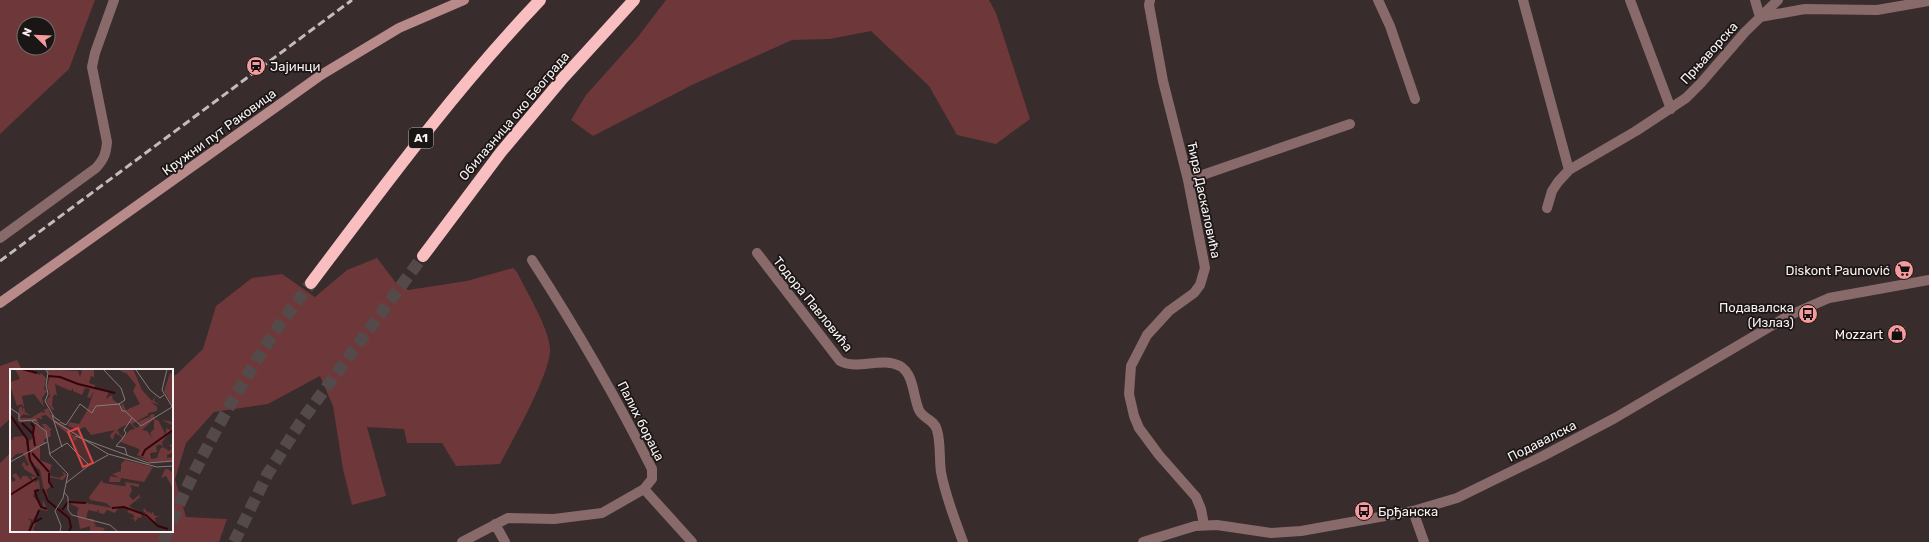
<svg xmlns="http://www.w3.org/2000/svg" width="1929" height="542" viewBox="0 0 1929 542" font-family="Rubik,sans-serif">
<rect width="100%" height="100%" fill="#382c2c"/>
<path fill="#6e383a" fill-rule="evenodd" d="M0,0H95L69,69L0,134ZM24,24H48V48H24Z
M666,0H989L996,13L1030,119L996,144L957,135L929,86L871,31L830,39L792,40L694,84L593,136L571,120L586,95L637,38Z
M377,258L396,283L408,290L467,281L513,268L517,272C527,293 548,326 550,348C552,371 512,441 500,464L456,466L442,443H407L404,429L367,427L386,496L352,505L343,469L333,406L320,376L268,404L214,412L186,443L175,479L186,517L227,519L219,542H0V463L11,452V531H172V377L177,374L203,349L216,306L252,278L282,274L315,297L347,270Z
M17,360L22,370H11V418L0,428V366Z"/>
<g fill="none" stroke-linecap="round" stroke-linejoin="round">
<path stroke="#554a4a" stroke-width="12" stroke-dasharray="12 6" stroke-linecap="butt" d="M172,521C198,460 231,401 266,345C280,323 296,303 311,283
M163,542L168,531
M234,542L267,475L300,423L423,256"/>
<path stroke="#886a6a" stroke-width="10" d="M1150,0L1149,5L1163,81L1188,180L1205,268L1200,285L1194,293L1169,311L1147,335L1131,366L1129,394L1134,416L1139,428L1159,455L1196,497L1201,509L1204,525
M1378,0L1390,26L1415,99
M1523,0L1569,170
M1630,0L1671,109
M1755,0L1760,17
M1760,17L1805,9L1877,10L1929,1
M1188,180L1350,124
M1547,208L1552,191L1558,182L1569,170L1636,131L1686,98L1701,83L1745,32L1778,0
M0,238L96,168C104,159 106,154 107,142L92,67L95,53L114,0
M757,253L840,361C858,371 881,356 900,366C914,374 913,397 919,410C923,419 934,419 937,430C941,444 939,458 941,472C945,495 955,520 963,542
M644,489L692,542
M1413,511L1424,542
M495,524L505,542
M462,542L508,518L554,519L602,513L644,489L652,479V469C616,397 576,328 532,260"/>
<path stroke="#886a6a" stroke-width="10" d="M1143,542L1195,526L1217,525L1271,533L1301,531L1413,511L1457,498L1543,456L1615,418L1788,316L1829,298L1929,280"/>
<path stroke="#b98a8a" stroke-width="10" d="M0,303L321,75L399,28L464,0"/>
<path stroke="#f9bebf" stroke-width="12" d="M423,256L501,152L563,78L634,0
M311,283C384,186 456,88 540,0"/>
<path stroke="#c4bbbb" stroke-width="3" stroke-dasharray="8 4" stroke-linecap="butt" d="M0,261L352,0"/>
</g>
<defs>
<symbol id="station-disc" viewBox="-11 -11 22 22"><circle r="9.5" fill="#f59b9d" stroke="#1b1616"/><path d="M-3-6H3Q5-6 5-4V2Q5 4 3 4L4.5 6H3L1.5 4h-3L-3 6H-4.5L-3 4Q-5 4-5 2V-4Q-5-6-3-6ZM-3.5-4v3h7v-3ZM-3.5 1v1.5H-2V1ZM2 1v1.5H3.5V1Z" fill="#111"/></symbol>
<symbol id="supermarket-disc" viewBox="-11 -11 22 22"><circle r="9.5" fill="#f59b9d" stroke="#1b1616"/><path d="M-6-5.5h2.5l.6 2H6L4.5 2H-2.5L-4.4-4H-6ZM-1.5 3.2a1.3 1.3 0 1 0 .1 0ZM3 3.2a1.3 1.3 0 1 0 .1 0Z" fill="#111"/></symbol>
<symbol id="bus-disc" viewBox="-11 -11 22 22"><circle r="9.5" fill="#f59b9d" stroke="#1b1616"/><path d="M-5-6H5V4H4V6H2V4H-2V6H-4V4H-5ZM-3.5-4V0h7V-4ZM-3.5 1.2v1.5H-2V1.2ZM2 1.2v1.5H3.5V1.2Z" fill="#111"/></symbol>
<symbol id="shop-disc" viewBox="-11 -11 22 22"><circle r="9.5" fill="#f59b9d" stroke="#1b1616"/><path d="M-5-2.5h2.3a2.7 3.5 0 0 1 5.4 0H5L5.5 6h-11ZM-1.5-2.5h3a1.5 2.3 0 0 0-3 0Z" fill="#111"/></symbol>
</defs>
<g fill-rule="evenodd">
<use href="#station-disc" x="245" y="55" width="22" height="22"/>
<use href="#supermarket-disc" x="1893" y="259" width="22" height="22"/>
<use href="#bus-disc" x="1797" y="303" width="22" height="22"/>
<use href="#shop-disc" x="1886" y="323" width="22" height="22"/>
<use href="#bus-disc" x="1353" y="500" width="22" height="22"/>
</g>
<g text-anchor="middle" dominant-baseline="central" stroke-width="3.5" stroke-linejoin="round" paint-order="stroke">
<rect fill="#1b1616" stroke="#b6afaf" stroke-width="1" x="409" y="128" width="24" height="20" rx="3"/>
<g font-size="12" font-weight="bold" fill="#f9f1f1">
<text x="421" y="138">A1</text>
</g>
<g font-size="13" fill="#f9f1f1" stroke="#1b1616">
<text transform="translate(1709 53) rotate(-48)">Прњаворска</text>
<text transform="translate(514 116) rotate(-50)">Обилазница око Београда</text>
<text transform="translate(219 132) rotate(-36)">Кружни пут Раковица</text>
<text transform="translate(1204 200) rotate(78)">Ћира Даскаловића</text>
<text transform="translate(813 304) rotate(51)">Тодора Павловића</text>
<text transform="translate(641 421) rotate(63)">Палих бораца</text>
<text transform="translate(1542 441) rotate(-27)">Подавалска</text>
</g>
<g font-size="13" fill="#f9f1f1" stroke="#1b1616" text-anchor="end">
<text x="270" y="66" text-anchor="start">Јајинци</text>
<text x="1890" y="270">Diskont Paunović</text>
<text x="1794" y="307">Подавалска<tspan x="1794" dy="15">(Излаз)</tspan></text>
<text x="1883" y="334">Mozzart</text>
<text x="1378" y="511" text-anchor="start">Брђанска</text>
</g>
</g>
<g transform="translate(10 369)">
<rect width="163" height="163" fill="#382c2c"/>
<path d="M5,0H18L30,6L31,4L36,9L34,20L37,22L32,29L34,38L24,25L12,27L15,43L21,47L13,45L10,49H21L31,43L35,44L34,41L38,39L42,49L61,61L60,64L67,70L64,72L62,66L60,67L36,46L31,47L33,50L27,49L30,58L35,61L32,55H36L42,61L40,62L41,67L34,71L35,75L30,77V91L42,96L39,104L41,107L49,109L54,106L52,102L57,106L53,111L39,108L41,117L36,121L39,132L35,127L30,101L21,94L19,83V72L24,68V57H28L24,52L11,53L8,49L9,39L12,37V41L14,38L11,35L7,37L0,16V13L10,10ZM36,0L68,2L70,8L72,2L70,0H84V8L81,7L79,14L85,16V19L99,22L96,30L102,26L103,31L109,35L111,41L112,33L116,41L130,35L123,22L126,16L117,5L107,0H123L132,21L142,32L146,27L144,32L150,36L141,33L147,38V42L138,44V46L122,55L126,59L130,57L127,53L139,48V52L140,46L144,45L145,51H148L155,64L153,66L156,64V59L161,61L162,56L152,51L163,53V64L161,62L152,73L153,78L150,75L146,77L147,83L140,84L141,90L147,89L150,80L153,78L159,82L162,79L159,76L163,75V88L162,84L157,86V89L163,88V92L142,94L123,87L137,90L127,86L130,81L127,79L110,73L112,68L105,64L103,71L101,69L100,66L105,61L81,66L75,58L67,61L58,57L59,53L69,55L77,42L84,22L80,29L77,28L80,20L75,19L72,26L63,22V19L61,22L45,15L47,27L45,25L43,27L42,36L44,41H42L36,32L40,27L37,16L40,8ZM144,50V60L140,64L143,70L137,62L132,61ZM120,54L125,60L120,61L114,68L109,65V61L107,64L108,60ZM160,4L163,5V38L154,22ZM14,67L18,72L16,74L19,92L27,108L14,100L13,96L11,97L14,92L16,97L19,96L13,84L6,85L0,91V69L1,71L4,70L3,68ZM115,91L143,98L134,113L111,109L110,113H99L100,107L110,109L102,105L111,102V95ZM155,100H158L163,104V120L156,107L151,109ZM6,104L11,111L12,107H17L23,113L21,107L27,108L24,114L29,111L30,120L25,121L23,127L33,139V131L38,142L29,140L23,151L17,149L21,152L18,162L23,152L26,154L23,160L26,163H0V114L1,111L3,113L6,111L2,106ZM92,111L93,114L113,117H116L115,113L129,115V118L120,116L122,121L119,127L123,131L130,125L129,128L132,129H129L119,137L130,144H136L133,142L134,139L139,145L138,142L142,145V142L145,147H149L145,149L146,156L132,145L131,149L134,148L131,149L125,148L128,149L125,153L124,150L120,149H124V146L117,143L119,141L116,139H108L105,144L97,141L94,145L89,144L88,140L87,143L78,141L76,150H83L86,157H82L95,159L93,162H80V157L70,160L67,143L69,139L59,134H76L102,139L96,134L80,131L79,128Z" fill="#6e383a" fill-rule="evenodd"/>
<path fill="none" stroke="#39020a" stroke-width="2" d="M12,0L27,4M38,7L50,8L68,15L105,24M0,46L17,70L20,91L29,107M12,54L23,65L24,58L21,54M23,65L25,77M22,84L39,103M132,87L135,81L163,61M39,104V113L43,119M33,120L38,132L59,149L61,158L59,163M29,121L25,122L27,129L31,138L37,140M0,126L27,109M102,139L114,138L136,146L148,157L158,160M52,141L58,133L76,134M24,154L29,141M19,163L23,154L32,149"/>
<path fill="none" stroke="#857b7b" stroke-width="1" d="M35,0L38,4L36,16L38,25L35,32L44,48L50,52M128,0L126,1L140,21L150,29L154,26M157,0L152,21L163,39M109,34L112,42H115L131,57L162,38M0,39L9,45V52L26,51M42,46L52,78M22,52L36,62L40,86L58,105L53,129L45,142L51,157L50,163M44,52L98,85M50,53L56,56L70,35L82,44L86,37L109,35L115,31L111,19L93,0M65,67L138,94L163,92M106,77L113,69L116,64L114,61L122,49M106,77L115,79L117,86M39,85L57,74L79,96M98,85L147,98L163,97M0,93L37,73M56,114L78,97L98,86M54,123L58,128V141L62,146L100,156L108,163"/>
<path fill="#db4646" fill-opacity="0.15" stroke="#db4646" stroke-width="2" d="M68,59L83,94L73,98L58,63Z"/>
<rect width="163" height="163" fill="none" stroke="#f9f1f1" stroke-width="2"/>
</g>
<g transform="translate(36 36) rotate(293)"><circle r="19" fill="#1b1616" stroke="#746e6e"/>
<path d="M0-3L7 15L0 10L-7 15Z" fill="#f59b9d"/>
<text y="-6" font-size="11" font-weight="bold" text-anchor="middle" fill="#f9f1f1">N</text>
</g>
</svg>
